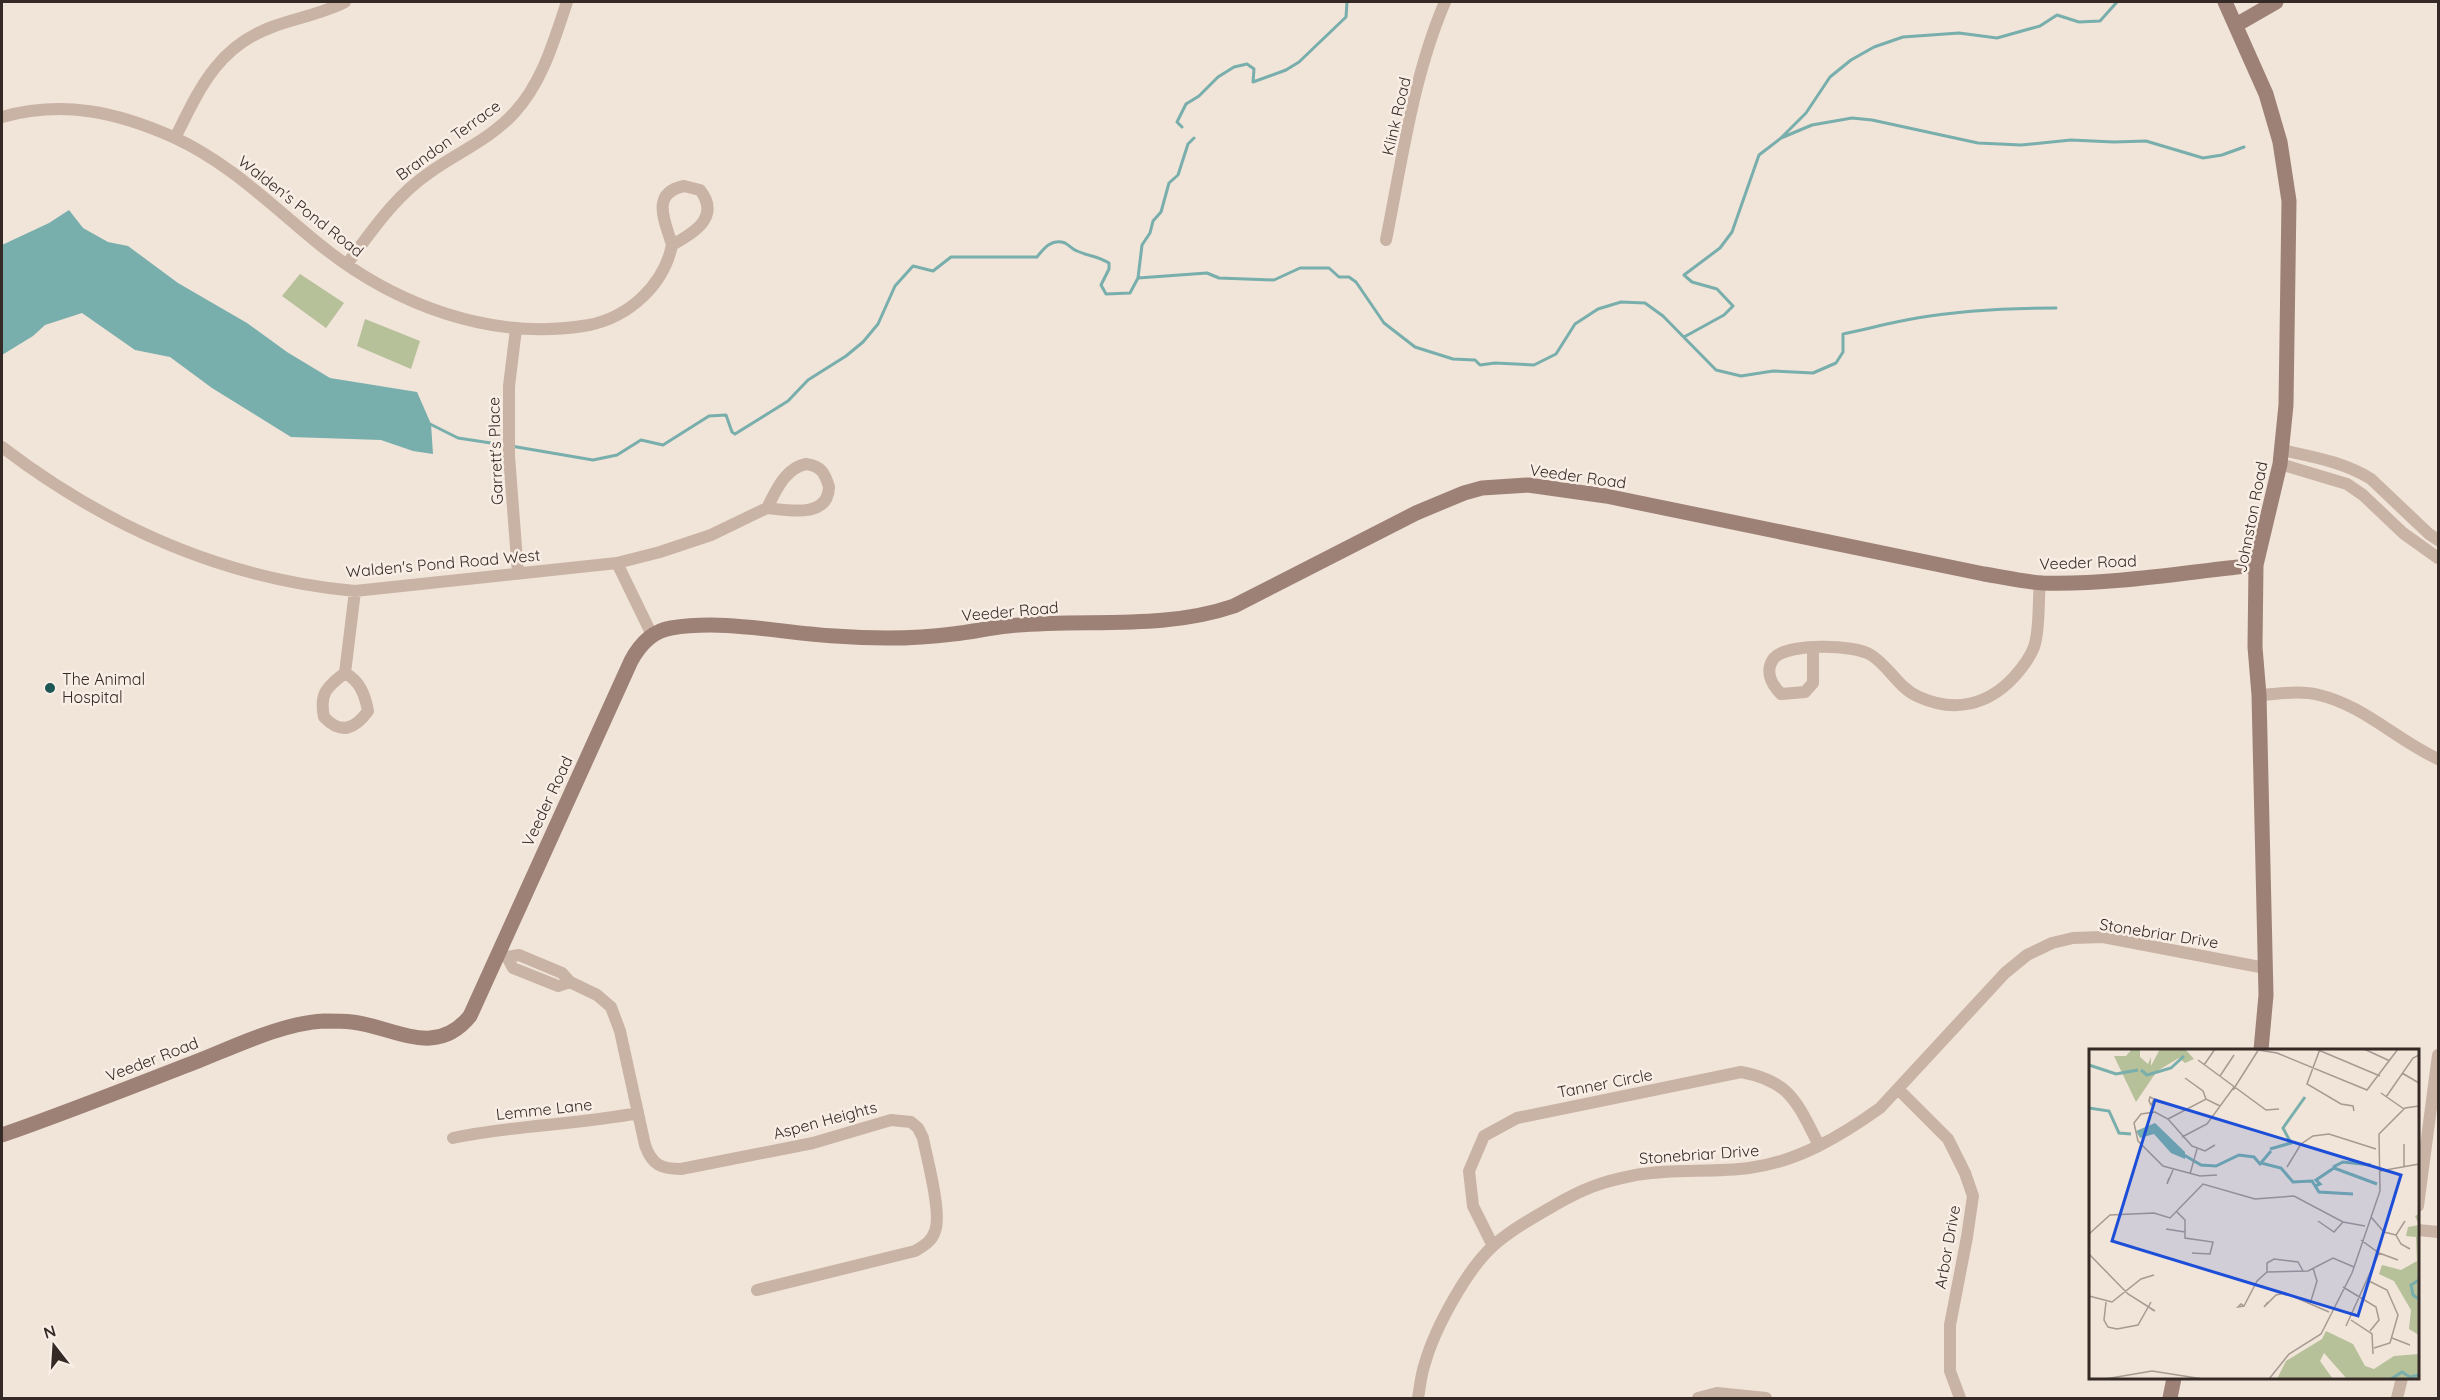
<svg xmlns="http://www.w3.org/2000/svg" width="2440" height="1400" viewBox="0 0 2440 1400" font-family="Quicksand,sans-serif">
<rect width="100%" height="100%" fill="#f1e4d9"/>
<path fill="#b6c099" d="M300,274L344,303L326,328L282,296Z
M365,319L420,341L411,369L357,346Z"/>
<path fill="#78aeac" d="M69,210L83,228L108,242L128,246L178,283L247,323L287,352L330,378L417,392L431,424L433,454L413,451L381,440L291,437L212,388L170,357L135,350L82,313L45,325L33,336L2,355V245L49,223Z"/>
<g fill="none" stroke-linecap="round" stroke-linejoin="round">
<path stroke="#78aeac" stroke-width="3" d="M1182,127L1177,122L1186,104L1199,96L1218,77L1234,67L1247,64L1254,69L1253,82L1286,70L1299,62L1346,17L1347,2
M1782,137L1806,113L1830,77L1851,60L1874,47L1903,37L1959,33L1997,38L2040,26L2057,15L2079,22L2100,21L2117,2
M1138,278L1207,273L1219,278L1274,280L1300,268H1329L1339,277H1349L1356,282L1384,323L1415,347L1453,359L1475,360L1480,365L1495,363L1534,365L1556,354L1575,324L1598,309L1621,302L1645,303L1663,316L1716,370L1741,376L1773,371L1813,373L1836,363L1843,352V334C1868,329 1892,322 1917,318C1963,310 2009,308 2056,308
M1684,337L1724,315L1733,306L1717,289L1692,282L1684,275L1720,248L1732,232L1759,155L1781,138L1812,125L1852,118L1872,120L1978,143L2021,145L2071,140L2114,142L2146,141L2203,158L2222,155L2244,147
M428,423L458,438L504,445
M511,446L593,460L617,455L641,440L663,445L709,416L726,415L732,432L735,434L788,401L808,380L846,356L863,342L878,324L895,286L913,266L933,271L951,257H1037C1044,248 1052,238 1065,243C1069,245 1073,250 1077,251C1088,256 1098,256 1109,263V269L1101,285L1106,294L1130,293L1138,278L1142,245L1150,233L1153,221L1161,212L1169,183L1178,175L1188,144L1194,138"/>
<path stroke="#c9b3a5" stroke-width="12" d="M2,117C63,100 117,112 173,137C230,163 272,206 319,244C394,305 493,342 589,325C629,317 664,285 672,245
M175,138C199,90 217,47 272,27C296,18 322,14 345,2
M684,186L700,190C721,217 694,233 672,245C665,221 650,193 684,186Z
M1386,240C1402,161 1413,76 1445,2
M347,264C372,231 394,197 429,173C457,153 492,138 515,112C543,81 554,40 567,2
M516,329L509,386V456L518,573
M2,447C107,527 223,579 355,591L617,563L660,552L711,535L767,508
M2282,450C2313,457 2344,462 2371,479L2429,534L2438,540
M806,464C821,466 825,473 829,487C828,519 787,510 767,508C776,491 785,468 806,464Z
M2280,464L2347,484L2363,495L2403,533L2438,558
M617,563L652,635
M1813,648V683L1805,692L1781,694C1772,685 1764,671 1774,658C1788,643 1854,644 1871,655C1889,666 1898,688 1919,697C1955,713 1988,705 2014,677C2022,668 2030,658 2034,647C2040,630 2038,601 2040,583
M345,673C360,681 365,695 368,711C355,729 341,735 324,717C319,693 327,687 345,673L355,591
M2259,695C2278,694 2300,690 2319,695C2363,705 2398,741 2438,759
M507,957L519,955L562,973L570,982L597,995L611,1007L620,1031L645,1145C652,1165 661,1169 681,1169L813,1143L891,1120L911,1122L918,1128L923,1138C927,1159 942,1213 935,1231C932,1241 924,1246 915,1251L757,1290
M507,957L513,968L558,986L570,982
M1898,1089L1948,1139L1965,1173L1973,1196L1967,1237L1950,1325V1371L1960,1398
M453,1138C514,1125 576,1125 638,1113
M2418,1206L2438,1055
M2418,1230L2438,1232
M1493,1246L1473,1206L1469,1171L1484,1136L1517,1118L1741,1072C1791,1081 1797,1103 1819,1145
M1418,1398C1420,1387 1421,1374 1425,1363C1435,1328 1467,1269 1494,1245C1511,1230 1534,1217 1555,1205C1581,1190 1600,1182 1631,1176C1669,1168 1710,1173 1749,1168C1797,1162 1841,1136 1880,1108L2005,973L2027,955L2052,943L2073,938L2103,937L2265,968
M1698,1398L1717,1393L1766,1398
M2397,1398L2402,1378"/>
<path stroke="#9d8176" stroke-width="15" d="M2225,2L2266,94L2280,142L2289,201L2286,405L2280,464L2256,565L2255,647L2259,695L2266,995L2261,1050
M2236,25L2276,2
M2,1135C68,1112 133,1086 198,1061C236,1046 283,1023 324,1021C333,1021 343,1021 352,1022C395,1027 435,1059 470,1016L631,661C639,646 652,631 671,628C725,619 781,633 835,636C874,639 915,639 953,634C972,632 989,628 1008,626C1083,618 1161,631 1234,606L1416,513L1464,493L1482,488L1528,485L1606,496L1984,574C2003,577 2024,582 2043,583C2114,585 2186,572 2256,565
M2170,1398L2174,1378"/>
</g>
<circle fill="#1c5655" stroke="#f9eee5" stroke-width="2" cx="50" cy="688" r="6"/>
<g text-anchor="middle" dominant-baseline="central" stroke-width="5" stroke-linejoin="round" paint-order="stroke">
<g font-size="16" fill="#352a26" stroke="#f9eee5">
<text transform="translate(1396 116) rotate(-77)">Klink Road</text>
<text transform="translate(448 140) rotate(-36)">Brandon Terrace</text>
<text transform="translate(301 206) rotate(38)">Walden's Pond Road</text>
<text transform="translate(495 451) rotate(-92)">Garrett's Place</text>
<text transform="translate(1578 476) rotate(8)">Veeder Road</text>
<text transform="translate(2251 517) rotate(-79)">Johnston Road</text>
<text transform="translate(2088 562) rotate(-2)">Veeder Road</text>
<text transform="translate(443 563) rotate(-5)">Walden's Pond Road West</text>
<text transform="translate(1010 611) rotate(-5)">Veeder Road</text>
<text transform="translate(547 801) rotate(-65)">Veeder Road</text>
<text transform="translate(2159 933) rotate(9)">Stonebriar Drive</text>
<text transform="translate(152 1059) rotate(-21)">Veeder Road</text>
<text transform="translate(1605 1083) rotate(-11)">Tanner Circle</text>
<text transform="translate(544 1109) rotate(-6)">Lemme Lane</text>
<text transform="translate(825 1120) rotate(-15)">Aspen Heights</text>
<text transform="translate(1699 1154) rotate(-4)">Stonebriar Drive</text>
<text transform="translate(1947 1247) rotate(-80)">Arbor Drive</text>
</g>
<g font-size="16" fill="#352a26" stroke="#f9eee5" text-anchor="start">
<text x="62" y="679">The Animal<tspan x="62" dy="18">Hospital</tspan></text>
</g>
</g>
<g transform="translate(2089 1049)">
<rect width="330" height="330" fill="#f1e4d9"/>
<path d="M43,0H51V8L59,15L62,8V17L71,0H96L105,10L96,14L90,9L68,22L47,53L25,7H37ZM330,165V286L320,280L322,261L305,232L290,225L293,216L312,221L328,212L327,188L317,187L319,178L330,176L326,167ZM237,282L264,295L276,317L285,320L305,307L330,305V330H258L235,304L231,312L244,330H188L197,312L233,290Z" fill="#b6c099"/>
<path d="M66,74L96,103V110L82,104L65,85L51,89L47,82Z" fill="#78aeac"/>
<path fill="none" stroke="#78aeac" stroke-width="3" d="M0,16L27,25L49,21M52,21L58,26L82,19L95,7M0,59L20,62L30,84L42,85M181,100L202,94L194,79L216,48M95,106L112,116L127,117L150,106L165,108L171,115L182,102M172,114L192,119L204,133L223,132L230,143L264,145M244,118L254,113L282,116M226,137L231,135L227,131L245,119L288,135M330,231L322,236L324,246L330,250M302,330L313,323L321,328L330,326"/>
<path fill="none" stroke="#a69a91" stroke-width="1.5" d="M163,0L188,4L278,41L309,0M227,0L291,27M231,0L218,35L252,55L264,57L265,62M275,0L301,12M109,11L177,61L190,60M115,16L126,0M313,24L330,34M131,27L145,6L143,9M96,29L114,42L117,50M144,41L170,0M292,44L315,60M61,48L65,50L62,56L60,52ZM297,48L324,9L330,6M79,70L117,50L131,57M93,88L118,75L145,38M126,96L116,102L103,97L79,70L66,63L52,65L45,74L49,92L74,117L111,127L128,126M315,117V95M198,118L212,95L224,87L240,85L287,100M291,122L330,115M101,125L108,100M80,129L78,135L84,121M87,162L96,171V189L124,193L121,205L103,204M282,168L295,183L307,186M229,172L245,183L254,173M316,172L307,186L312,195L321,200M77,180L96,183M0,185L21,166L65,164L81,169L114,135L166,150L205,147L254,173L276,177M272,191L290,204L309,211M0,205L39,245L66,262L62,260M178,223V214L185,210L209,213L214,222M280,232L298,241L309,266L301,294L285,299M254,238L287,258L290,271L281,282M0,247L23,253L52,230L65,226M17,253L15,271L19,278L28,280L49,276L62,253M179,253L175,258L187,246L196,244L240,263M221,255L228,232L224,219M155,257L149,258L152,255L155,257L168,232L178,223L219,222L244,209L265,218M262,271L283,285L284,305M257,277L290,204M303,289L321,296M16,330L63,322L114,330M180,330L200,305L232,285L263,224L291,142L290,85L316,59L330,57"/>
<path fill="#1d4ed8" fill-opacity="0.15" stroke="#1d4ed8" stroke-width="3" d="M66,51L312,126L269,267L23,192Z"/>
<rect width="330" height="330" fill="none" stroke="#352a26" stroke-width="3"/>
</g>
<rect width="2440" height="1400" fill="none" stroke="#352a26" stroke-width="6"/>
<g transform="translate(54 1346) rotate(343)" stroke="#f9eee5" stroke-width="4.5" paint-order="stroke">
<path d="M0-4.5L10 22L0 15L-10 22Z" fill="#352a26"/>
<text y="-9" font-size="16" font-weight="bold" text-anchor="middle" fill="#352a26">N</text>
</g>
</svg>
